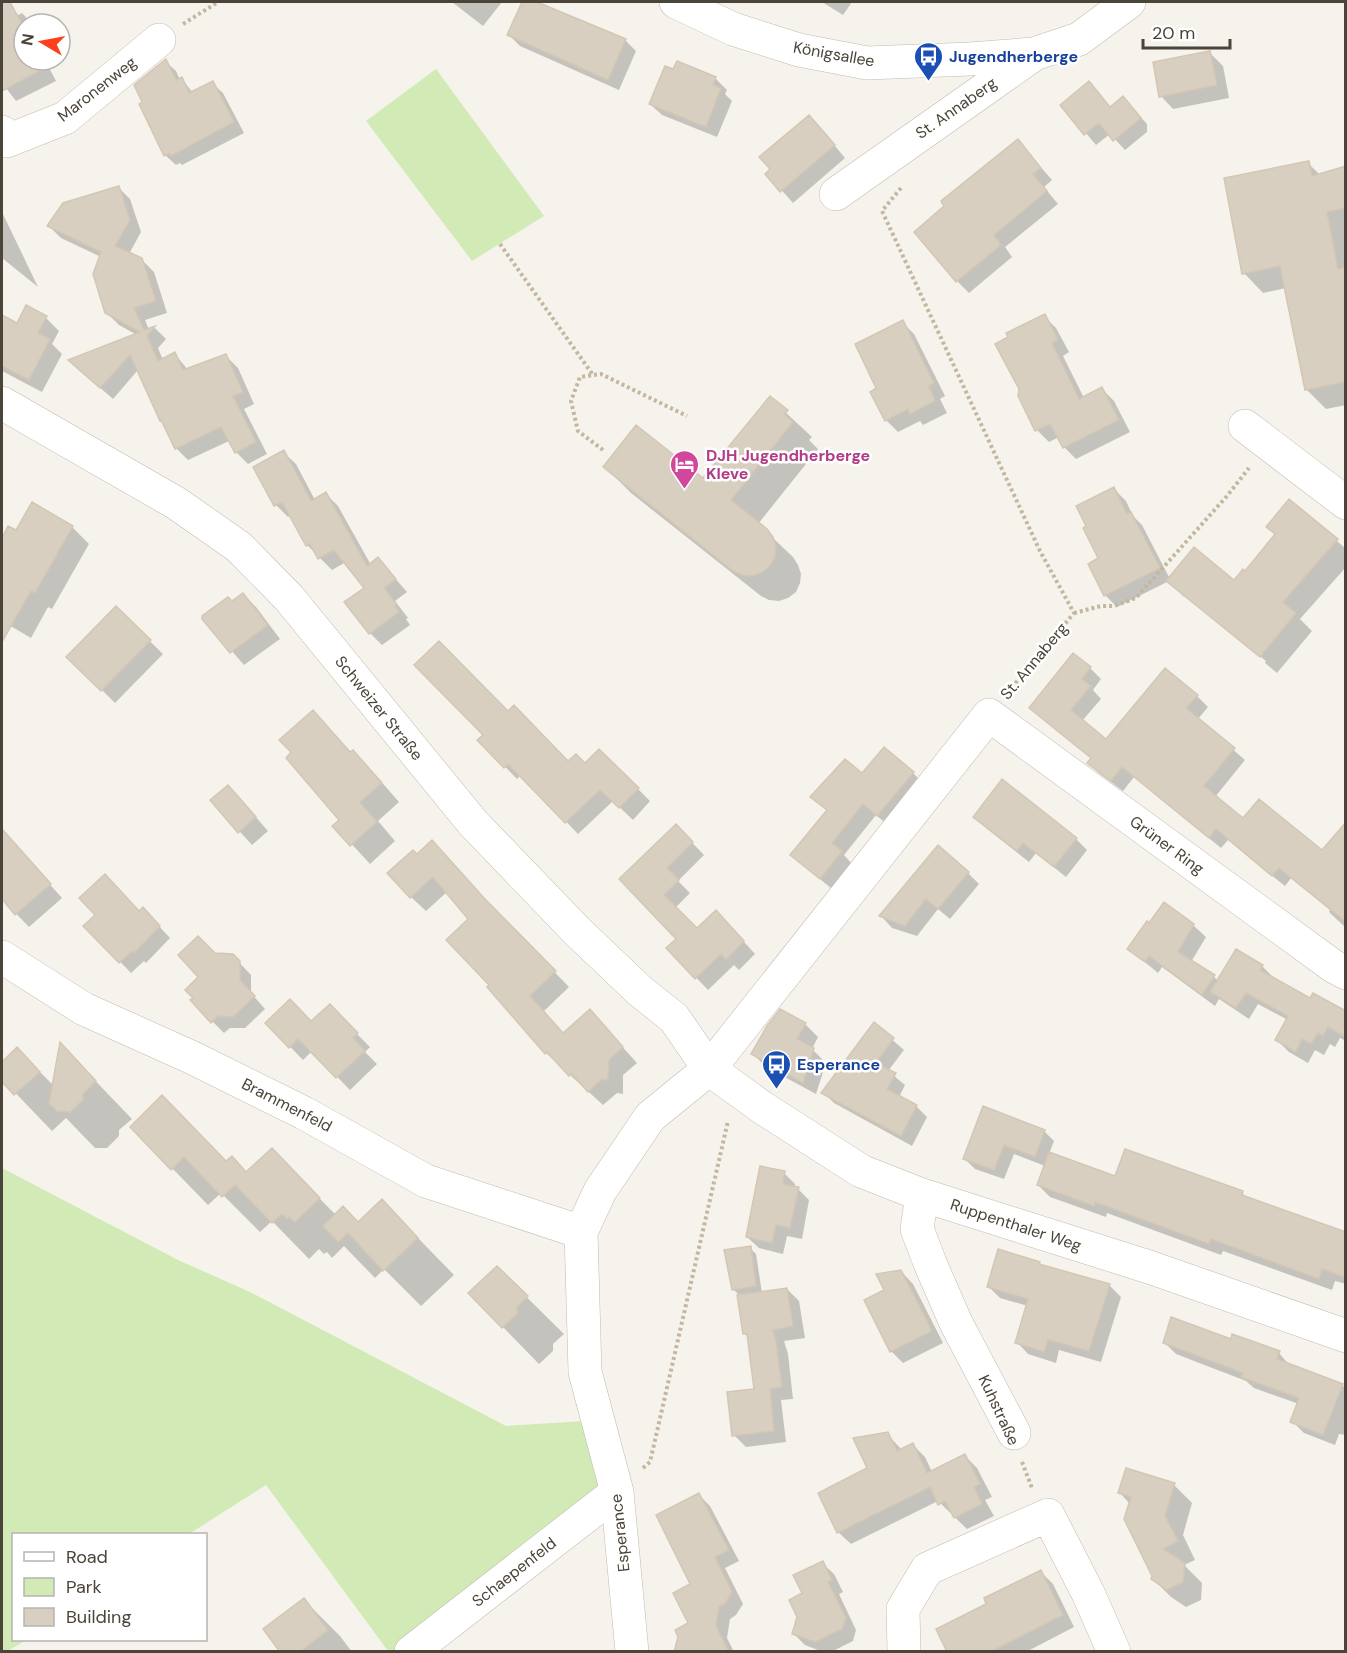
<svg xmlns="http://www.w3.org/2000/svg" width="1347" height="1653" viewBox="0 0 1347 1653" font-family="'DM Sans',sans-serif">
<rect width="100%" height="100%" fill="#f6f3ec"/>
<path fill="#d2eab5" d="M436,69L544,216L472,261L366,121Z
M2,1168L178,1260L250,1292L506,1426L584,1421L600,1494L395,1651H388L266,1485L189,1534H14V1640H26L8,1651H2Z"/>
<path fill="#0003" d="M452,2H502L483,26Z
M523,2H533L625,40L636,51L619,90L520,46L509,35Z
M822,2H852L843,15Z
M2,8L7,21L22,13L32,24H24V60H45L56,81L16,101L2,83Z
M1210,53L1223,66L1229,98L1173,109L1161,96Z
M165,61L176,71L180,80L182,79L193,93L212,83L223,93L244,133L182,165L180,163L176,165L165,155Z
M715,78L727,90L725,94L732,101L717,137L662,115L650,104Z
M1089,83L1111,108L1123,98L1147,124V132L1125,150L1110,134L1096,145L1062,105Z
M820,128L845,158L793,203L767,174Z
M1018,141L1052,180L1044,187L1058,204L1005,247L1012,257L969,293L957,281Z
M1308,163L1320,175L1346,168V405L1326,409L1306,389L1286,288L1263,293L1244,273Z
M118,187L130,199L141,232L129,254L141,259L154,272L167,313L145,320L149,330L155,328L166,339L158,348L163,360L175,354L188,370L226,356L238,368L254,404L244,409L267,454L248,464L236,452L229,441L188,460L176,448L161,420L138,370L113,399L82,372L137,335L119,325L106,312L101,257L61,238L49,226Z
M2,212L38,287L2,258Z
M1044,316L1056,328L1069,352L1063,356L1084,398L1102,389L1114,401L1130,432L1076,459L1064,447L1059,437L1049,442L1037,430Z
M2,317L18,325L46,318L59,331L52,344L62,354L42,392L2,371Z
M902,322L914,334L945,396L940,399L947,413L923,425L920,421L898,432L886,420L878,389Z
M770,398L812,437L809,440L818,449L758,524L793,557L798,565L801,574L800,583L796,592L788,598L779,601L769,600L761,596L631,493L605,467L703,480Z
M283,452L296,464L315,500L326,494L338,506L371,565L378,559L407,592L395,601L408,618L406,619L410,625L382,645L370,633L347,602L366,588L346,562L332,570L307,545L291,515L288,517L276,505Z
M1114,489L1126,501L1133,516L1142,525L1170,579L1234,582L1245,573L1337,541L1346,549V567L1300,619L1312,631L1277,673L1265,663L1266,661L1184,594V597L1169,581L1117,607L1105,595L1100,559Z
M72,527L89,544L52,609L48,607L31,638L2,621V541L9,528L16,532Z
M243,594L256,607L280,639L244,665L203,618Z
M116,608L163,654L115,703L69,657Z
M1090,668L1101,679L1093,690L1101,699L1082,721L1107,741L1197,696L1208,707L1198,719L1245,760L1215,797L1244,820L1322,852L1346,859V928L1329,912L1330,910L1291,878L1285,886L1228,840L1221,848L1134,777L1123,791L1100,774L1089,763L1092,759L1031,707Z
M313,712L352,753L353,752L371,770L399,802L378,821L395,841L370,864L335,826L341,820L293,752Z
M508,713L568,763L638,789L650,801L633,820L613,801L578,834L521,775L517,779L480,741Z
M913,773L925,785L890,827L876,815L844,855L853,865L833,890L792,855L828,812L812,797L862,775Z
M241,800L268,831L252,845L212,801Z
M975,817L1076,839L1087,850L1066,877L1036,853L1029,862L986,828Z
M676,826L704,855L678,881L690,893L675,908L697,930L728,924L755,954L739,970L734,965L708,990L668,948L678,939L621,879Z
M9,839L62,898L29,927L2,899V845Z
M432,842L500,916L569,987L544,1011L564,1034L590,1011L637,1063L623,1075V1094L617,1093L603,1105L546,1053L491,985L470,920L447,892L426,911L411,897L417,856Z
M968,873L979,884L950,919L938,909L917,936L892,928L881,916Z
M143,909L170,938L146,963L144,961L131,973L86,926L139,912Z
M1193,925L1206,937L1191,962L1218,980L1262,966L1274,978L1310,1000L1346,1013V1041L1340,1038L1335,1047L1330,1044L1324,1055L1315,1050L1308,1063L1289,1052L1277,1040L1288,1020L1258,1004L1249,1019L1219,999L1215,1006L1162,967L1158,973L1129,949Z
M214,955L233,956L251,975V993L265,1009L245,1028H230L224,1033L192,1001L200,977Z
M342,1019L370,1047L365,1052L377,1064L350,1090L312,1051L303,1060L267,1023H312Z
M805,1024L818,1037L812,1049L826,1063L816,1094L766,1067L753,1054Z
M874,1024L904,1050L888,1071L905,1085L899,1097L916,1106L927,1117L912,1146L834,1103L823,1092Z
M61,1045L132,1119L119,1130V1136L107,1148H95L66,1118L52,1131L2,1079V1064L17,1049L54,1086Z
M984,1108L1044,1131L1054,1141L1049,1154L1116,1178L1242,1193L1248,1199L1346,1234V1284L1335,1281L1332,1290L1223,1251L1221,1255L1107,1213L1106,1217L1050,1197L1038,1185L1045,1166L1014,1154L1004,1179L975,1169L965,1159Z
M132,1127L227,1163L247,1174L308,1187L336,1215L358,1223L382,1201L454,1275L421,1306L384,1269L375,1278L344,1246L332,1258L327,1252L324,1254L319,1249L309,1259L272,1221L260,1232L221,1193L208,1205Z
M784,1173L795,1184V1188L798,1189L809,1200L802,1239L787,1236L783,1254L759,1248L747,1237Z
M750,1248L756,1254L762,1293L787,1289L799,1301L805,1338L784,1341L788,1354L793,1399L781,1400L786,1442L746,1447L734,1435L756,1390L749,1338L745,1334L741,1297L733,1289Z
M1039,1263L1042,1266L1109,1285L1121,1297L1101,1362L1059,1350L1056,1363L1028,1354L1017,1342L1028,1306L1000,1298L988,1286Z
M497,1268L564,1334L553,1344V1351L539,1364L503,1327Z
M901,1271L913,1284L943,1343L903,1363L891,1351L886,1291Z
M1232,1340L1279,1353L1290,1366L1342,1385L1346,1389V1435L1339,1434L1335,1445L1304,1433L1292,1421L1299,1404L1254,1388L1246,1381L1176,1354L1165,1343Z
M887,1434L902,1450L913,1445L925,1457L932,1472L965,1456L977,1468L992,1497L985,1500L994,1516L967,1529L938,1501L851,1544L838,1532Z
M1174,1485L1192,1503L1183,1535L1195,1560L1184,1565L1202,1583L1201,1600L1186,1607L1171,1597L1153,1579L1130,1504L1120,1493Z
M699,1495L710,1506L739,1561L725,1568L743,1604L736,1615L730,1619L727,1638L734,1652H681L690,1624Z
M822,1563L834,1574L843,1592L839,1594L856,1630L853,1641L831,1652H823L805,1645L793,1633Z
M1041,1572L1053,1584L1074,1627L1026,1652H949L988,1604Z
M304,1600L340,1636L352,1652H281Z"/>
<path fill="#d8cfc1" stroke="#d3c7b4" stroke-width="1.5" d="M2,2H10L24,28V60H41L45,68L2,91Z
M522,2H537L626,39L608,80L507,35Z
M1210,51L1217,85L1159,97L1153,62Z
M166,59L176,80L182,77L189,93L213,81L234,122L171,156L169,153L164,156L139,104L142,102L134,85Z
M677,61L716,77L713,85L721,88L706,127L649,104L665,66L673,69Z
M1089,81L1110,107L1123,96L1141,118L1113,141L1099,123L1084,135L1060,105Z
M809,115L835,145L780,192L765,174L770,169L759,157Z
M1018,139L1041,168L1033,174L1047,191L994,235L1001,245L956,282L914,232L944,206L941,201Z
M1309,161L1312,176L1346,166V208L1327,212L1338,269L1346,267V382L1305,390L1280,266L1242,274L1224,178Z
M119,186L130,220L115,246L142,258L156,301L134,308L144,330L155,326L147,336L158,361L175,352L183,370L226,354L243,392L233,396L256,442L235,453L221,427L175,449L161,420L160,421L130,355L100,388L68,360L140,332L105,313L93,274L101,252L47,226L63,203Z
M26,305L47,316L38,333L50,339L29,380L2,366V315L17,323Z
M1045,314L1058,340L1052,343L1079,399L1102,387L1119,420L1063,448L1050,424L1035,431L1018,396L1019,389L995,344L1008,337L1006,333Z
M903,320L934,383L929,386L935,401L910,414L908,409L885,421L870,392L876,388L855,344Z
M770,396L788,410L784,414L793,422L731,500L767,529L773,537L776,547L775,557L770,566L763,572L753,576L742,575L733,571L603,467L636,425L703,478Z
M284,450L311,501L326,492L367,566L378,557L396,579L384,588L397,605L395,606L399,612L369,634L344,602L364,588L334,550L318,559L310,544L306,546L282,502L274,506L253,467Z
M1114,487L1127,514L1131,512L1160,568L1104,596L1088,564L1098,558L1083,528L1086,526L1076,506Z
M1289,499L1338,539L1283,602L1296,613L1260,657L1166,581L1194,547L1234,580L1243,569L1245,571L1275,534L1266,527Z
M32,502L73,526L35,593L31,591L2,642V538L8,526L16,530Z
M243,593L268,625L230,653L202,619V616L228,597L232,601Z
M116,606L151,640L101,691L66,657Z
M439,641L508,711L514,705L568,761L576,754L585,763L599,749L639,788L619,808L600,790L565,823L508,764L504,768L477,740L483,735L414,665Z
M1073,653L1091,667L1082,679L1091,686L1071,710L1106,739L1165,668L1198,695L1186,708L1235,748L1204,786L1243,818L1259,799L1322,850L1346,822V922L1279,868L1272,876L1216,829L1209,838L1122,767L1111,781L1087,763L1091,758L1029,708Z
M313,710L350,752L353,750L382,783L360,802L377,822L350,846L332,826L339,820L286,758L291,752L279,740Z
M884,747L914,772L877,816L863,804L832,843L842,851L820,879L790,855L827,810L810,797L845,759L862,773Z
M1002,779L1077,838L1054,867L1023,843L1017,851L973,817Z
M228,785L256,817L238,833L210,800Z
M676,824L693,842L667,868L679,880L664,895L697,928L716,910L744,941L726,960L721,954L695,979L666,948L676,939L619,879Z
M2,829L51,884L15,915L2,899Z
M432,840L485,899L556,971L530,996L563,1033L590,1009L623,1047L609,1060L608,1080L602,1079L588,1092L571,1073L569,1076L547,1052L545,1054L487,987L489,985L446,940L468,919L433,877L410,898L387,873L413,850L417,854Z
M938,845L969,872L938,909L926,899L905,926L879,916Z
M105,874L139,911L143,907L160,926L134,953L132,951L119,963L83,926L95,915L79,898Z
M1164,902L1194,924L1178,952L1215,975L1202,995L1149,956L1145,962L1127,949L1147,921L1149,923Z
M198,936L215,953L233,954L240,961V980L255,996L233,1017L218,1016L211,1023L190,1000L193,998L185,990L198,977L178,955Z
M1236,949L1263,965L1260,970L1310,998L1313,993L1346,1011V1037L1328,1027L1323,1036L1318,1033L1311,1044L1302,1039L1296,1052L1275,1040L1288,1016L1246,993L1236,1008L1210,992Z
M290,999L311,1021L330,1004L358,1033L353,1038L365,1051L336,1078L298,1039L289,1048L265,1023Z
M780,1009L806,1023L797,1039L814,1048L803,1083L751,1054L767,1026Z
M874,1022L894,1038L876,1063L896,1073L887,1089L917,1105L901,1136L821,1093Z
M60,1042L96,1081L83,1094V1100L70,1112L57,1111L49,1103Z
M17,1047L40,1072L14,1095L2,1082V1062Z
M162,1095L226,1161L232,1156L246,1172L272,1148L320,1198L295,1222L289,1217L287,1219L282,1214L272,1223L235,1185L222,1197L184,1157L171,1170L130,1127Z
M983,1106L1045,1130L1035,1157L1004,1145L994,1170L963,1159Z
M1125,1149L1243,1191L1242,1195L1346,1232V1278L1322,1269L1319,1279L1211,1239L1209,1244L1095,1202L1094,1206L1037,1185L1049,1152L1115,1176Z
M760,1166L785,1171L783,1184L799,1187L790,1228L776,1225L772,1243L746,1237Z
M382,1199L418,1238L383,1271L348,1233L338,1242L323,1226L343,1206L358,1222Z
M751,1246L756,1286L732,1290L724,1250Z
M998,1249L1040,1262L1039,1264L1110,1284L1089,1351L1048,1340L1044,1352L1015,1343L1028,1299L987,1287Z
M497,1266L528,1296L517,1307V1314L502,1328L468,1293Z
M901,1270L932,1331L890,1352L864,1300L884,1290L876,1274Z
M787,1288L793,1326L773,1330L776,1341L782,1387L770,1389L774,1431L732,1436L727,1392L754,1389L747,1334H743L737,1295Z
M1171,1317L1231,1339L1232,1334L1280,1351L1277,1359L1343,1384L1323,1435L1290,1422L1299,1398L1241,1377L1243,1373L1163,1343Z
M888,1432L897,1451L913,1443L927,1473L965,1454L980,1484L974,1487L982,1504L954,1518L945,1501L938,1505L930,1487L837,1533L818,1493L867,1468L853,1438Z
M1126,1468L1175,1483L1165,1516L1178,1541L1163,1549L1185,1563L1183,1582L1167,1590L1151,1579L1152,1576L1124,1519L1131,1497L1118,1493Z
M699,1493L729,1550L715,1557L732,1592L725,1604L719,1607L716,1626L729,1652H674L678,1637L675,1630L688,1623L673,1593L690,1584L656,1515Z
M823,1561L832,1580L828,1582L846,1618L842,1629L815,1642L792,1634L797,1617L789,1600L802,1593L793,1575Z
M1041,1570L1063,1615L990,1652H947L936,1629L986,1604L984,1598Z
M304,1598L328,1630L300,1652H280L263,1629Z"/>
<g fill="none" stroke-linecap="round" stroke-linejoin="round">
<defs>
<path id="minor" d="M676,2L733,29L799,50L867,63L970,59L1034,54L1079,39L1129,2
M2,132L7,141L65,118L159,40
M836,194L1033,55
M2,403L176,503L239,547L289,598L473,823L577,931L640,991L674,1018L709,1069L763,1108L861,1171L922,1195L1152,1268L1346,1336
M1245,426L1346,503
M2,957L84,1009L193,1058L304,1113L426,1181L581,1232
M922,1195L917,1229L930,1263L956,1323L1014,1433
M411,1652L617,1492
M632,1652L617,1492L585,1372L581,1232L600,1191L650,1117L709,1069L989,715L1333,966L1346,973
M904,1652L903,1609L927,1569L1048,1515L1088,1593L1114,1652"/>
</defs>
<use href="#minor" stroke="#c2bbae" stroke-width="34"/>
<path stroke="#c4b79f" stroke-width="4" stroke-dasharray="3 3" stroke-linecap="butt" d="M183,24L218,2
M901,188L882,211L1040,551L1074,613L1009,691
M500,244L593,375
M603,450L578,431L571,401L580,377L601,374L687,416
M1074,613L1101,606H1114L1136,598L1227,496L1249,468
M1022,1462L1032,1488
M643,1468L650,1462L728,1121"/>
<use href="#minor" stroke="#fff" stroke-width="33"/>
</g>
<defs>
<symbol id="bus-pin" viewBox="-11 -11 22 30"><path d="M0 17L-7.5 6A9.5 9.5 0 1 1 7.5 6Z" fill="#1a4fb4" stroke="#fff"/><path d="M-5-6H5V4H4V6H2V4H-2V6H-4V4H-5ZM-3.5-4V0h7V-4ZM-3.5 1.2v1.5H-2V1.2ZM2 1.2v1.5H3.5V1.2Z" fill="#fff"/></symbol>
<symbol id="hotel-pin" viewBox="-11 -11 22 30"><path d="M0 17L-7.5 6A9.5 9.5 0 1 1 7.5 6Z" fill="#d1479c" stroke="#fff"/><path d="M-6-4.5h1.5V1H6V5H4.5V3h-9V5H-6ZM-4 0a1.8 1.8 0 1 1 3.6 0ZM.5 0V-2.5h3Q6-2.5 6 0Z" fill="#fff"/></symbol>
</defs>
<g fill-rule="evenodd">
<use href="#bus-pin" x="912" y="40" width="33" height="45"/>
<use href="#hotel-pin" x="668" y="448" width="33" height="45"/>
<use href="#bus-pin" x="760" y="1048" width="33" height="45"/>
</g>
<g text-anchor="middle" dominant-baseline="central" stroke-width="5" stroke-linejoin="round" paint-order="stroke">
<g font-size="16" fill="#4b4439" stroke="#fff">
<text transform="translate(834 54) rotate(10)">Königsallee</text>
<text transform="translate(97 89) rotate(-38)">Maronenweg</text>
<text transform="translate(956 108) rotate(-35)">St. Annaberg</text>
<text transform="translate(1034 661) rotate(-50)">St. Annaberg</text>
<text transform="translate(379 708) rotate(51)">Schweizer Straße</text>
<text transform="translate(1167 845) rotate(36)">Grüner Ring</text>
<text transform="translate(287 1105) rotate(27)">Brammenfeld</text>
<text transform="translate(1016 1225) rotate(18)">Ruppenthaler Weg</text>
<text transform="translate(999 1410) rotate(65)">Kuhstraße</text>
<text transform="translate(620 1533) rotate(-96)">Esperance</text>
<text transform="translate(514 1572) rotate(-38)">Schaepenfeld</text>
</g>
<g font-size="16" font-weight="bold" fill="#164399" stroke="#fff" text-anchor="start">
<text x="949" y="56">Jugendherberge</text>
<text x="797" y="1064">Esperance</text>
</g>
<g font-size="16" font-weight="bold" fill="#b23c85" stroke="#fff" text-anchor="start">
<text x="706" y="455">DJH Jugendherberge<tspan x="706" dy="18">Kleve</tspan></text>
</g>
</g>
<rect width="1347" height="1653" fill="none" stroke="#4b4439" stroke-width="6"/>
<rect x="12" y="1533" width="195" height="108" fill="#ffffff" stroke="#b7b4b0" stroke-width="1.5"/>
<rect x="24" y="1552" width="30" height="9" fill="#ffffff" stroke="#b7b4b0" stroke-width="1.5"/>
<text x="66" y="1563" font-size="18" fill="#4b4439">Road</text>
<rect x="24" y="1578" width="30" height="18" fill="#d2eab5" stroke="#b7b4b0" stroke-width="1.5"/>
<text x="66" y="1593" font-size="18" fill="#4b4439">Park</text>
<rect x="24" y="1608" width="30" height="18" fill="#d8cfc1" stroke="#b7b4b0" stroke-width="1.5"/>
<text x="66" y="1623" font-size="18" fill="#4b4439">Building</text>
<g transform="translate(42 42) rotate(280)"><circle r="28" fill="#ffffff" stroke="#b7b4b0" stroke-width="1.5"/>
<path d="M0-4.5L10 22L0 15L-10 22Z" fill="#fc3f1d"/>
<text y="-9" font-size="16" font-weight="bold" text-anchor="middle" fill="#4b4439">N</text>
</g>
<path d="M1143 39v9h87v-9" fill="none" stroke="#4b4439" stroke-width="3"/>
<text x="1152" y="39" font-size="18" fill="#4b4439" stroke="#ffffff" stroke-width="4.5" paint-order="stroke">20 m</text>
</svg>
